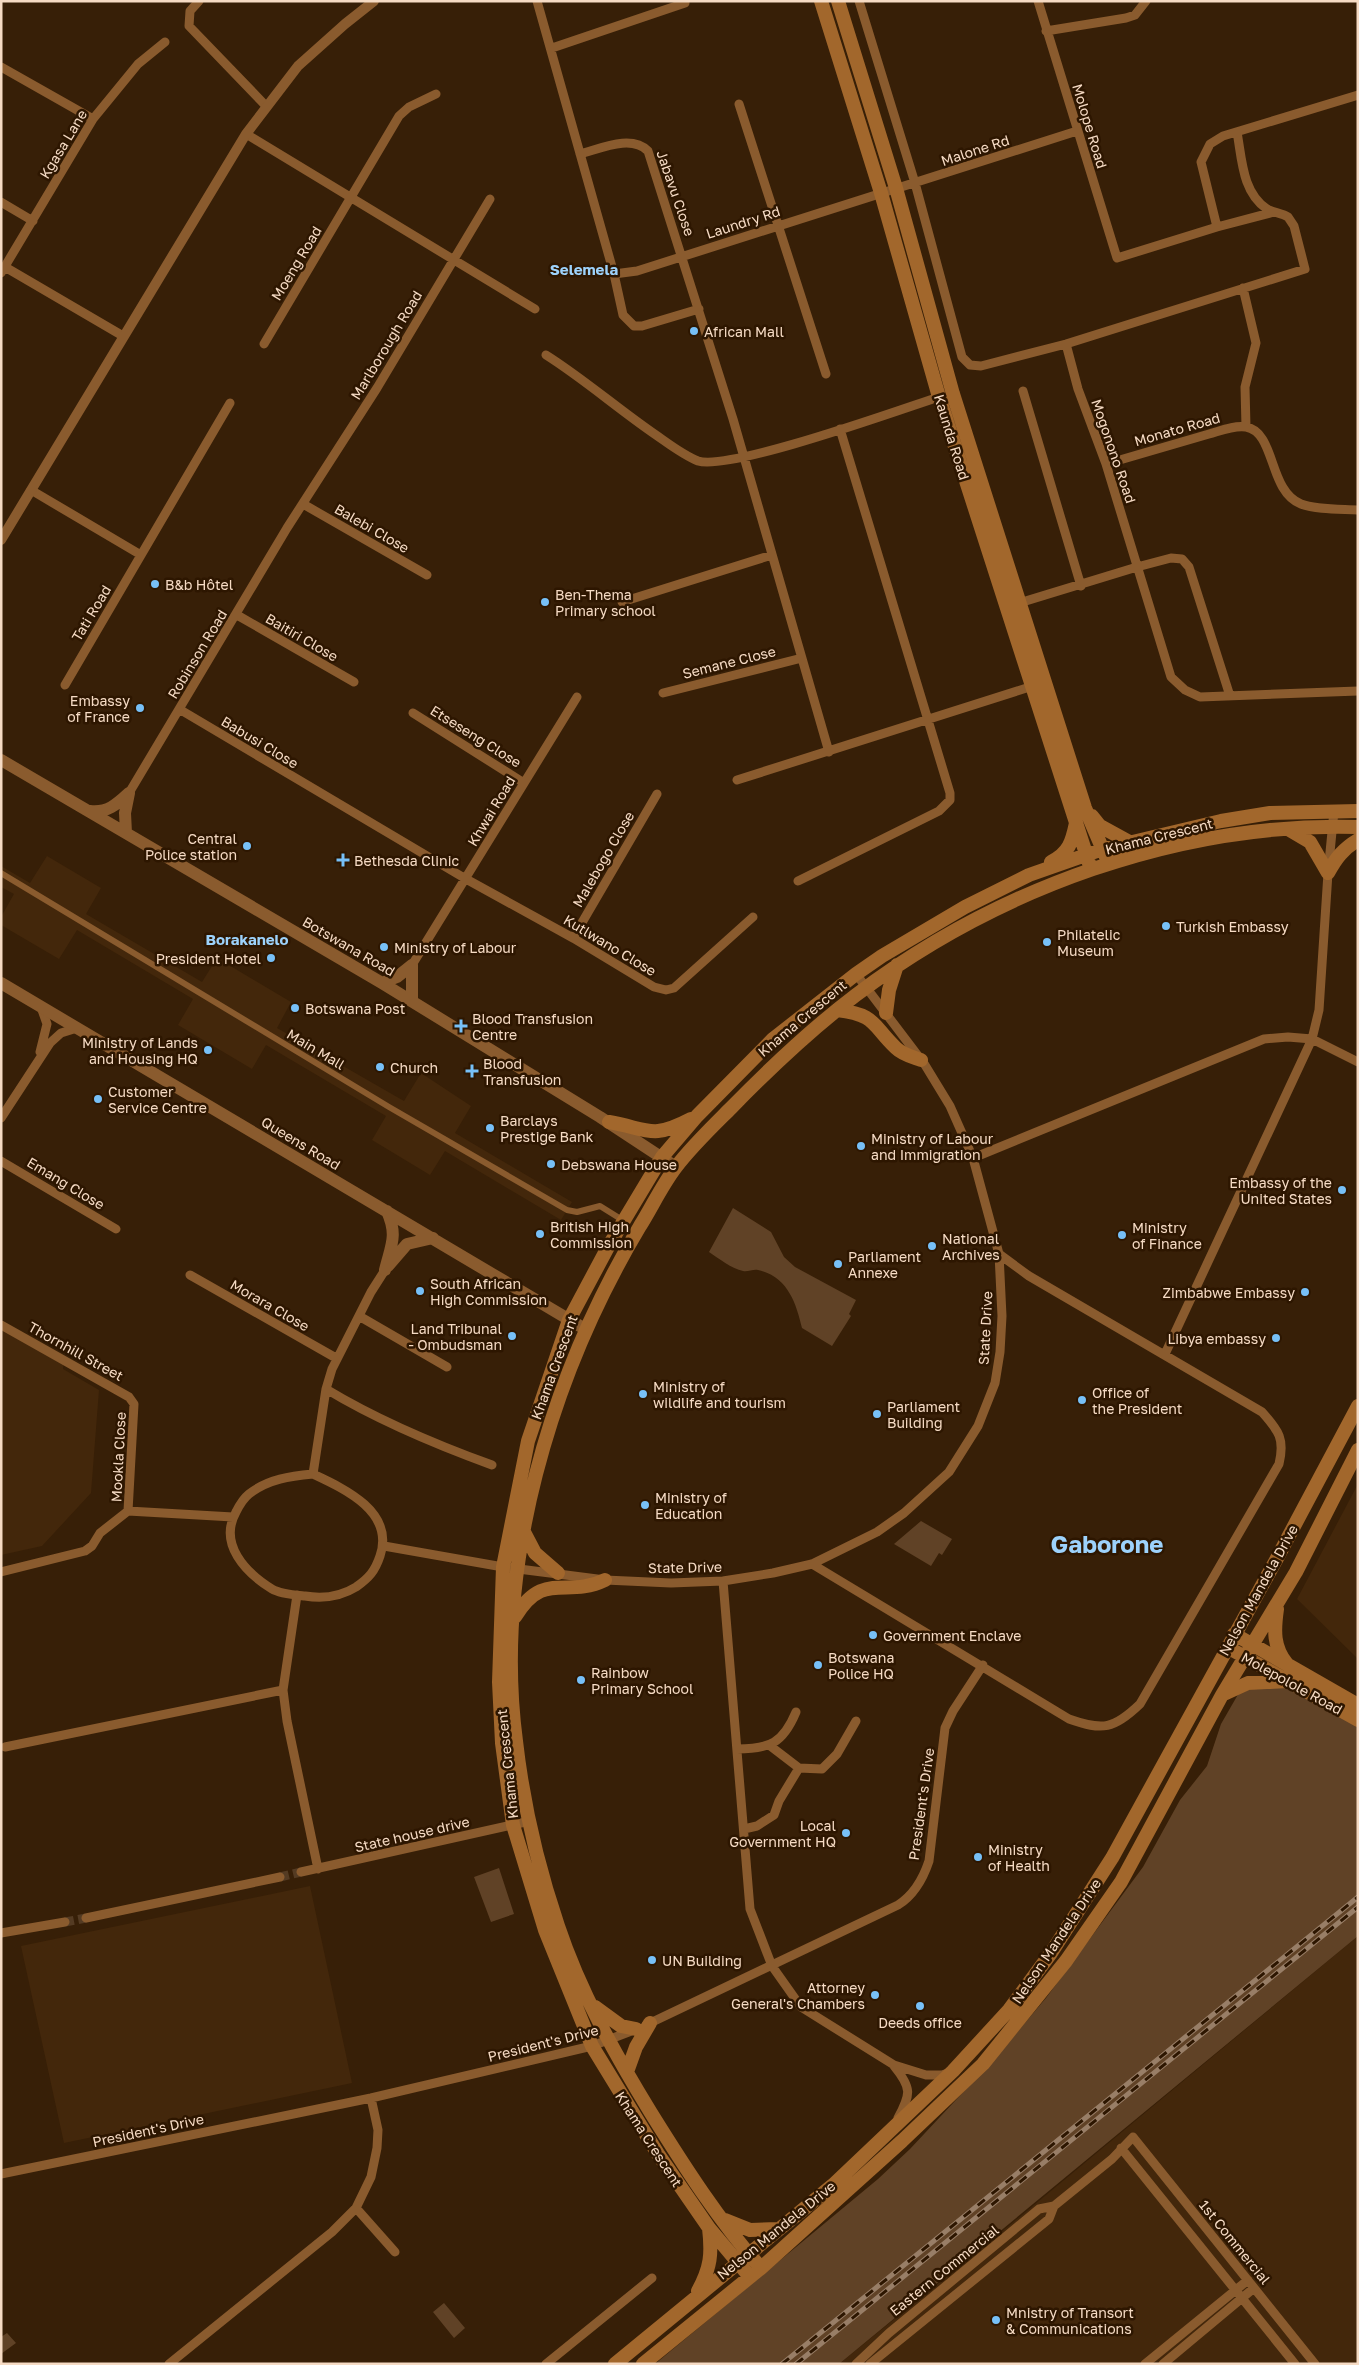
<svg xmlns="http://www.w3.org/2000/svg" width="1359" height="2365" viewBox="0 0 1359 2365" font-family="'Golos Text',sans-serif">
<rect width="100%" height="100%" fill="#371f07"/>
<path fill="#43270b" d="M47,856L101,888L86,914L202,982L217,958L291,1002L277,1028L404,1101L421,1073L471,1106L455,1133L572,1202L561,1220L445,1151L430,1175L372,1140L386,1116L266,1045L252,1069L178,1025L193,999L77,930L59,959L1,925V917L14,894L1,887V866L30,883Z
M1,1329L64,1356L63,1369L99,1390L91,1493L42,1546L1,1555Z
M1358,1484V1659L1297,1599Z
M310,1886L352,2083L64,2143L21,1946Z
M1358,1936V2364H839L993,2239Z"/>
<path fill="#604226" d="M733,1208L771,1232L784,1257L795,1267L856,1300L849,1314L851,1316L832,1346L802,1328C796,1303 788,1277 758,1270C753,1269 748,1272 743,1271C732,1269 718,1258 709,1252Z
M921,1521L952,1539L942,1555L939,1553L931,1566L894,1544Z
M1280,1685L1358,1724V1936L839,2364H655L878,2179L910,2149L997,2056L1046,1998L1143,1867L1180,1800L1207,1766L1221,1724L1240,1691Z
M499,1868L514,1914L491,1922L474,1877Z
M444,2303L465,2328L454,2338L433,2312Z
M7,2333L16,2343L1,2354V2337Z"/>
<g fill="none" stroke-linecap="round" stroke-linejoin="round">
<path stroke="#543b23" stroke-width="9" stroke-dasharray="9 4.5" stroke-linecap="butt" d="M280,1877L301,1872
M65,1922L86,1918"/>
<path stroke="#8a5b2e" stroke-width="6" d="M1,873L389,1107L567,1210L577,1212L600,1206L624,1221"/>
<path stroke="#8a5b2e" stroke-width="9" d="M199,1L190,11L189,26L266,106
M537,1L614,274L623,315L634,326H642L699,309
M859,1L915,183L962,357L970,365L981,366L1066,344L1305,269L1294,226L1288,217C1282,213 1274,213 1267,209C1242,192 1242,159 1237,132
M1038,1L1117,258L1217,227L1201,162L1210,144L1223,136L1358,95
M1046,31L1126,18L1135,15L1146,1
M552,48L685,3
M1,67L93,119
M739,104L826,374
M246,134L535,309
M580,154C600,149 631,134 648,151L733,419L829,752
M1,202L33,221
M1217,227L1274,212
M5,267L123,336
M1,273L93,119L138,64L165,42
M614,274L637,271L1077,131
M1243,288L1256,343L1245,387L1246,427
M264,344L399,116L409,107L436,94
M1066,344L1078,389L1106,464L1171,677L1185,690L1200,697L1358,691
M546,355C584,379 618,409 656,435C669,444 683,455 698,461C730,471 899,410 939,397
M1023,391L1081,586
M1106,464C1140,454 1174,444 1209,434C1220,431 1234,425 1246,427C1276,432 1268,491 1301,504C1317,510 1340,509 1358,510
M31,490L141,555
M303,504L427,575
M622,602L772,555
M1016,604L1137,567L1171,558L1182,559L1189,567L1230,696
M237,615L354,682
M65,685L230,403
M663,693L802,658
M179,709L466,879L573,938L654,987L666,990L674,988L753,917
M413,713L524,783
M737,780L1036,685
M129,793L287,528L377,388L490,199
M798,881L939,811L950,800V793L840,429
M573,938L657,794
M412,965L577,697
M40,1052L47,1024L41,1007
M1,1118L50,1043L61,1033L77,1028
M973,1158L1264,1039L1288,1037L1312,1039L1358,1062
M1,1161L116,1229
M190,1275L336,1358
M359,1316L447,1367
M1,1325L129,1397L134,1404L128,1511
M1165,1354L1312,1039L1319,1010L1328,873L1334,811
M326,1389C379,1421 434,1444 492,1465
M313,1474C345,1489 395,1512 380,1556C375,1571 369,1578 356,1587C340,1597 324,1599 305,1596C295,1595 280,1594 272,1589C246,1573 218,1544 236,1512C239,1506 244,1498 249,1494C268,1479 291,1476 313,1474Z
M313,1474L326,1389L332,1369L371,1292L385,1270
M128,1511L233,1517
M384,1546L503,1567L605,1580L671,1583L723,1581L773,1573L812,1564L877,1532L904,1513L949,1472L978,1426L995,1383L1000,1352L1002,1316L999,1254L973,1158L950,1106L925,1065L856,974
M812,1564L1069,1719C1103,1731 1114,1729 1140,1704L1279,1464C1285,1439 1279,1431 1262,1412L1029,1276L999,1254
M1,1572L85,1551L92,1546L100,1533L128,1511
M723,1581L750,1909L772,1966L801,2007L894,2065L926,2075H942L948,2073
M297,1595L283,1690L287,1721L318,1869
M769,1745L799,1768
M5,1747L283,1690
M737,1749C770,1749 783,1743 796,1712
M744,1829L757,1826L774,1815L779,1801L799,1768L822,1769L837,1754L856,1721
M301,1872L530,1821
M86,1918L280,1877
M1,1933L65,1922
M646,2025L898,1905C914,1895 923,1879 929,1861L945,1728L953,1711L983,1665
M894,2066C912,2088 911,2094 898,2118
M1121,2148L1295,2364
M1,2174L371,2098L592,2046L634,2030
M356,2208L395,2252
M169,2364L332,2232L356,2208L371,2177L377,2148L378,2130L371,2098
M546,2364L652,2278
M856,2364L889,2333L1039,2209L1054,2206L1112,2159L1133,2137L1315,2364
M870,2364L1049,2219L1054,2206
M1145,2364L1248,2280
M1163,2364L1254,2288"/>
<path stroke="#8a5b2e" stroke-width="10" d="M1,540L246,134L298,66L345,24L374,1"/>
<path stroke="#8a5b2e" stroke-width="12" d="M1,760L382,983L600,1117L676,1167
M90,811C108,813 117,804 129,793
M126,833L125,813L129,793
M1,983L585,1329
M382,983L397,977L412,965
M412,1001V965
M388,1266L407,1244L433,1238
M385,1270C391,1245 398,1236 387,1211"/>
<path stroke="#a2672c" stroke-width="14" d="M821,1L881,193L939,397L1089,863
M838,1L896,188L953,394L1085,808L1106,857
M1092,816L1100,826L1131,843
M1288,829L1310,842L1328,873
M1051,862C1069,853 1072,842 1076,823
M1328,873C1336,858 1343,849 1358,840
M837,1010C877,1015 871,1024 896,1048C903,1055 913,1057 921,1060
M886,1013L889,990L897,965
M609,1122C649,1129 651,1140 691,1119
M524,1532L535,1553L558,1573
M1277,1609C1274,1630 1273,1647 1287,1664
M515,1617C544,1569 566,1599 605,1580
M1234,1634L1358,1705
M1227,1647L1358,1720
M1224,1694L1248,1683L1287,1681
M595,2007L621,2026L636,2029
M627,2072L636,2047L650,2023
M725,2220L750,2230L778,2229
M761,2268C719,2221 684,2166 651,2113C615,2054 580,1992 558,1926C538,1867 523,1803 516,1741C493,1567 551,1375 640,1226C652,1207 662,1185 676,1167C692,1146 712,1127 731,1108C771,1067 810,1030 856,995C998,888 1179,822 1358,827
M750,2277L709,2228L658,2154L592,2046L545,1930L513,1825L502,1743L499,1682L503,1567L528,1441L569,1320L608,1247L662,1157L697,1116L773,1039L856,974L882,956L965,907L1029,875L1103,849L1221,821L1270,813L1358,811
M698,2291C711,2267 712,2254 709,2228
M615,2364L833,2185L953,2071L1009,2010L1051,1953L1112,1858L1276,1560L1358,1406
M643,2364L761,2268L902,2141L983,2064L1066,1961L1121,1882L1222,1695L1296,1572L1358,1450"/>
<defs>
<path id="rail" d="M782,2364L1358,1897
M796,2364L1358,1907"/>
</defs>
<use href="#rail" stroke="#987e67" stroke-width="5"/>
<use href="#rail" stroke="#2d1600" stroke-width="3" stroke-dasharray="9" stroke-linecap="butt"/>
</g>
<g fill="#77c0f7" stroke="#2d1600" stroke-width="2">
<circle cx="694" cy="331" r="5"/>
<circle cx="155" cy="584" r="5"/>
<circle cx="545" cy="602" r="5"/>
<circle cx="140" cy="708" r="5"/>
<circle cx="247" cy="846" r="5"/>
<path d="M340.5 852.5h5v5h5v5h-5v5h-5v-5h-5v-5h5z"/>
<circle cx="1166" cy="926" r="5"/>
<circle cx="1047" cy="942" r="5"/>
<circle cx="384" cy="947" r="5"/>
<circle cx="271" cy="958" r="5"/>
<circle cx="295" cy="1008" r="5"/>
<path d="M458.5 1018.5h5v5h5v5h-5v5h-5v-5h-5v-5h5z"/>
<circle cx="208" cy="1050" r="5"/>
<circle cx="380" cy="1067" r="5"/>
<path d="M469.5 1063.5h5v5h5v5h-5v5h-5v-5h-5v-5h5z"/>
<circle cx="98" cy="1099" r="5"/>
<circle cx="490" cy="1128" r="5"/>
<circle cx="861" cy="1146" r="5"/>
<circle cx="551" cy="1164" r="5"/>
<circle cx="1342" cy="1190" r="5"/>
<circle cx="540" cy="1234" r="5"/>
<circle cx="1122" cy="1235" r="5"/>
<circle cx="932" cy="1246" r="5"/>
<circle cx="838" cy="1264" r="5"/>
<circle cx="420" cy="1291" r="5"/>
<circle cx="1305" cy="1292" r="5"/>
<circle cx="512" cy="1336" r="5"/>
<circle cx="1276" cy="1338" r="5"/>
<circle cx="643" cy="1394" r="5"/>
<circle cx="1082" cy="1400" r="5"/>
<circle cx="877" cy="1414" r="5"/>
<circle cx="645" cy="1505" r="5"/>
<circle cx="873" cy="1635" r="5"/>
<circle cx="818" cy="1665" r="5"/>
<circle cx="581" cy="1680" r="5"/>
<circle cx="846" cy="1833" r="5"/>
<circle cx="978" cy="1857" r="5"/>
<circle cx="652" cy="1960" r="5"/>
<circle cx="875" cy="1995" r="5"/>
<circle cx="920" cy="2006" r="5"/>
<circle cx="996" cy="2320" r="5"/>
</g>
<g text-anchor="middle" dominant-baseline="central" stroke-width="5" stroke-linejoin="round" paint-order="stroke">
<g font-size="14" fill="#f6dbc4" stroke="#2d1600">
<text transform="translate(1090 126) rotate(73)">Molope Road</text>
<text transform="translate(63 144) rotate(-59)">Kgasa Lane</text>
<text transform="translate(975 150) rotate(-18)">Malone Rd</text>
<text transform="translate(676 193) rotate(71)">Jabavu Close</text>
<text transform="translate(743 222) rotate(-18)">Laundry Rd</text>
<text transform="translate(296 263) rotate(-59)">Moeng Road</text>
<text transform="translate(386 345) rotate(-59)">Marlborough Road</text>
<text transform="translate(1177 429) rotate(-16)">Monato Road</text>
<text transform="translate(952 437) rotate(73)">Kaunda Road</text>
<text transform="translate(1114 451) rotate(71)">Mogonono Road</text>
<text transform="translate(372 528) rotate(30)">Balebi Close</text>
<text transform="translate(91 613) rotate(-59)">Tati Road</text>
<text transform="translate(302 637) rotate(30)">Baitiri Close</text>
<text transform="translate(197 654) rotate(-59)">Robinson Road</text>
<text transform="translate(729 662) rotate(-14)">Semane Close</text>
<text transform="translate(476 736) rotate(32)">Etseseng Close</text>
<text transform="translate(260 742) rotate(31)">Babusi Close</text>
<text transform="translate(491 811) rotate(-59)">Khwai Road</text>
<text transform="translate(1159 836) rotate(-14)">Khama Crescent</text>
<text transform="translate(603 859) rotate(-60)">Malebogo Close</text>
<text transform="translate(610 945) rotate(31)">Kutlwano Close</text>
<text transform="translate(349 946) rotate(30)">Botswana Road</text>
<text transform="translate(802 1018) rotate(-40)">Khama Crescent</text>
<text transform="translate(316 1049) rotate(31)">Main Mall</text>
<text transform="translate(301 1143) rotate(31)">Queens Road</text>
<text transform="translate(66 1183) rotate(31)">Emang Close</text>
<text transform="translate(270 1305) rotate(30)">Morara Close</text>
<text transform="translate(985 1328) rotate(-87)">State Drive</text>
<text transform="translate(76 1351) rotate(29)">Thornhill Street</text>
<text transform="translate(554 1367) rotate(-70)">Khama Crescent</text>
<text transform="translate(118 1457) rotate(-87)">Mookla Close</text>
<text transform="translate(685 1567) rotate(-1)">State Drive</text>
<text transform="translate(1258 1590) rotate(-61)">Nelson Mandela Drive</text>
<text transform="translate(1292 1683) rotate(29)">Molepolole Road</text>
<text transform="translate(507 1764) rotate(-96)">Khama Crescent</text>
<text transform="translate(921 1804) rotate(-82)">President's Drive</text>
<text transform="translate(412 1834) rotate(-13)">State house drive</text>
<text transform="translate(1056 1941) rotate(-56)">Nelson Mandela Drive</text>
<text transform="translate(543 2043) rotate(-14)">President's Drive</text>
<text transform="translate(148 2130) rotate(-12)">President's Drive</text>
<text transform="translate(649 2139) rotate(57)">Khama Crescent</text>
<text transform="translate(776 2230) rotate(-39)">Nelson Mandela Drive</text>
<text transform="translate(1235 2242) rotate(51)">1st Commercial</text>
<text transform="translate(944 2270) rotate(-39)">Eastern Commercial</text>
</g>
<g font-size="14" fill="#f6dbc4" stroke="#2d1600" text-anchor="start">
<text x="704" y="331">African Mall</text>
<text x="165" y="584">B&amp;b Hôtel</text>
<text x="555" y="594">Ben-Thema<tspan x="555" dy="16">Primary school</tspan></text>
<text x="130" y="700" text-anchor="end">Embassy<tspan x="130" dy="16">of France</tspan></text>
<text x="237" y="838" text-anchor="end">Central<tspan x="237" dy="16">Police station</tspan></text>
<text x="354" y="860">Bethesda Clinic</text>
<text x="1176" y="926">Turkish Embassy</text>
<text x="1057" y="934">Philatelic<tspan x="1057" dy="16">Museum</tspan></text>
<text x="394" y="947">Ministry of Labour</text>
<text x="261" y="958" text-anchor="end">President Hotel</text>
<text x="305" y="1008">Botswana Post</text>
<text x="472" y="1018">Blood Transfusion<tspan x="472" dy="16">Centre</tspan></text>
<text x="198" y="1042" text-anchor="end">Ministry of Lands<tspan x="198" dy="16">and Housing HQ</tspan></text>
<text x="483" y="1063">Blood<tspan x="483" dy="16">Transfusion</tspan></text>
<text x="390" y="1067">Church</text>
<text x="108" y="1091">Customer<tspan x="108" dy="16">Service Centre</tspan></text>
<text x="500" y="1120">Barclays<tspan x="500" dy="16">Prestige Bank</tspan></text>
<text x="871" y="1138">Ministry of Labour<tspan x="871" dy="16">and Immigration</tspan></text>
<text x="561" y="1164">Debswana House</text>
<text x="1332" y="1182" text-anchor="end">Embassy of the<tspan x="1332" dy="16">United States</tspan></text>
<text x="550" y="1226">British High<tspan x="550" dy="16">Commission</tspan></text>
<text x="1132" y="1227">Ministry<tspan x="1132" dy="16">of Finance</tspan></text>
<text x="942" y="1238">National<tspan x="942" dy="16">Archives</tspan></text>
<text x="848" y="1256">Parliament<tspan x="848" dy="16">Annexe</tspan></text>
<text x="430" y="1283">South African<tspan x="430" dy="16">High Commission</tspan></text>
<text x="1295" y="1292" text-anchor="end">Zimbabwe Embassy</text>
<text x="502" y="1328" text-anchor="end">Land Tribunal<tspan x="502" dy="16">- Ombudsman</tspan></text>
<text x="1266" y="1338" text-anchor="end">Libya embassy</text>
<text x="653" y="1386">Ministry of<tspan x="653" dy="16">wildlife and tourism</tspan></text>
<text x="1092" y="1392">Office of<tspan x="1092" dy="16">the President</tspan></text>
<text x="887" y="1406">Parliament<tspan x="887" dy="16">Building</tspan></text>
<text x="655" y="1497">Ministry of<tspan x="655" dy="16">Education</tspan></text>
<text x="883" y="1635">Government Enclave</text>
<text x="828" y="1657">Botswana<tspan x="828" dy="16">Police HQ</tspan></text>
<text x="591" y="1672">Rainbow<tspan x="591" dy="16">Primary School</tspan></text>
<text x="836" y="1825" text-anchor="end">Local<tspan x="836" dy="16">Government HQ</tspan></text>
<text x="988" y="1849">Ministry<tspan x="988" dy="16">of Health</tspan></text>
<text x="662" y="1960">UN Building</text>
<text x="865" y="1987" text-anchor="end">Attorney<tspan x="865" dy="16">General's Chambers</tspan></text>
<text x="920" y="2022" text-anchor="middle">Deeds office</text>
<text x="1006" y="2312">Mnistry of Transort<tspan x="1006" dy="16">&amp; Communications</tspan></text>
</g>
<g font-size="15" font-weight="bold" fill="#9dd2fb" stroke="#2d1600">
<text x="584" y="269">Selemela</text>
<text x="247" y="939">Borakanelo</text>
</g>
<g font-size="24" font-weight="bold" fill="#9dd2fb" stroke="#2d1600">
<text x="1107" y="1543">Gaborone</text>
</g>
</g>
<rect width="1359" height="2365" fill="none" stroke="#f6dbc4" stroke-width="5"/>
</svg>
